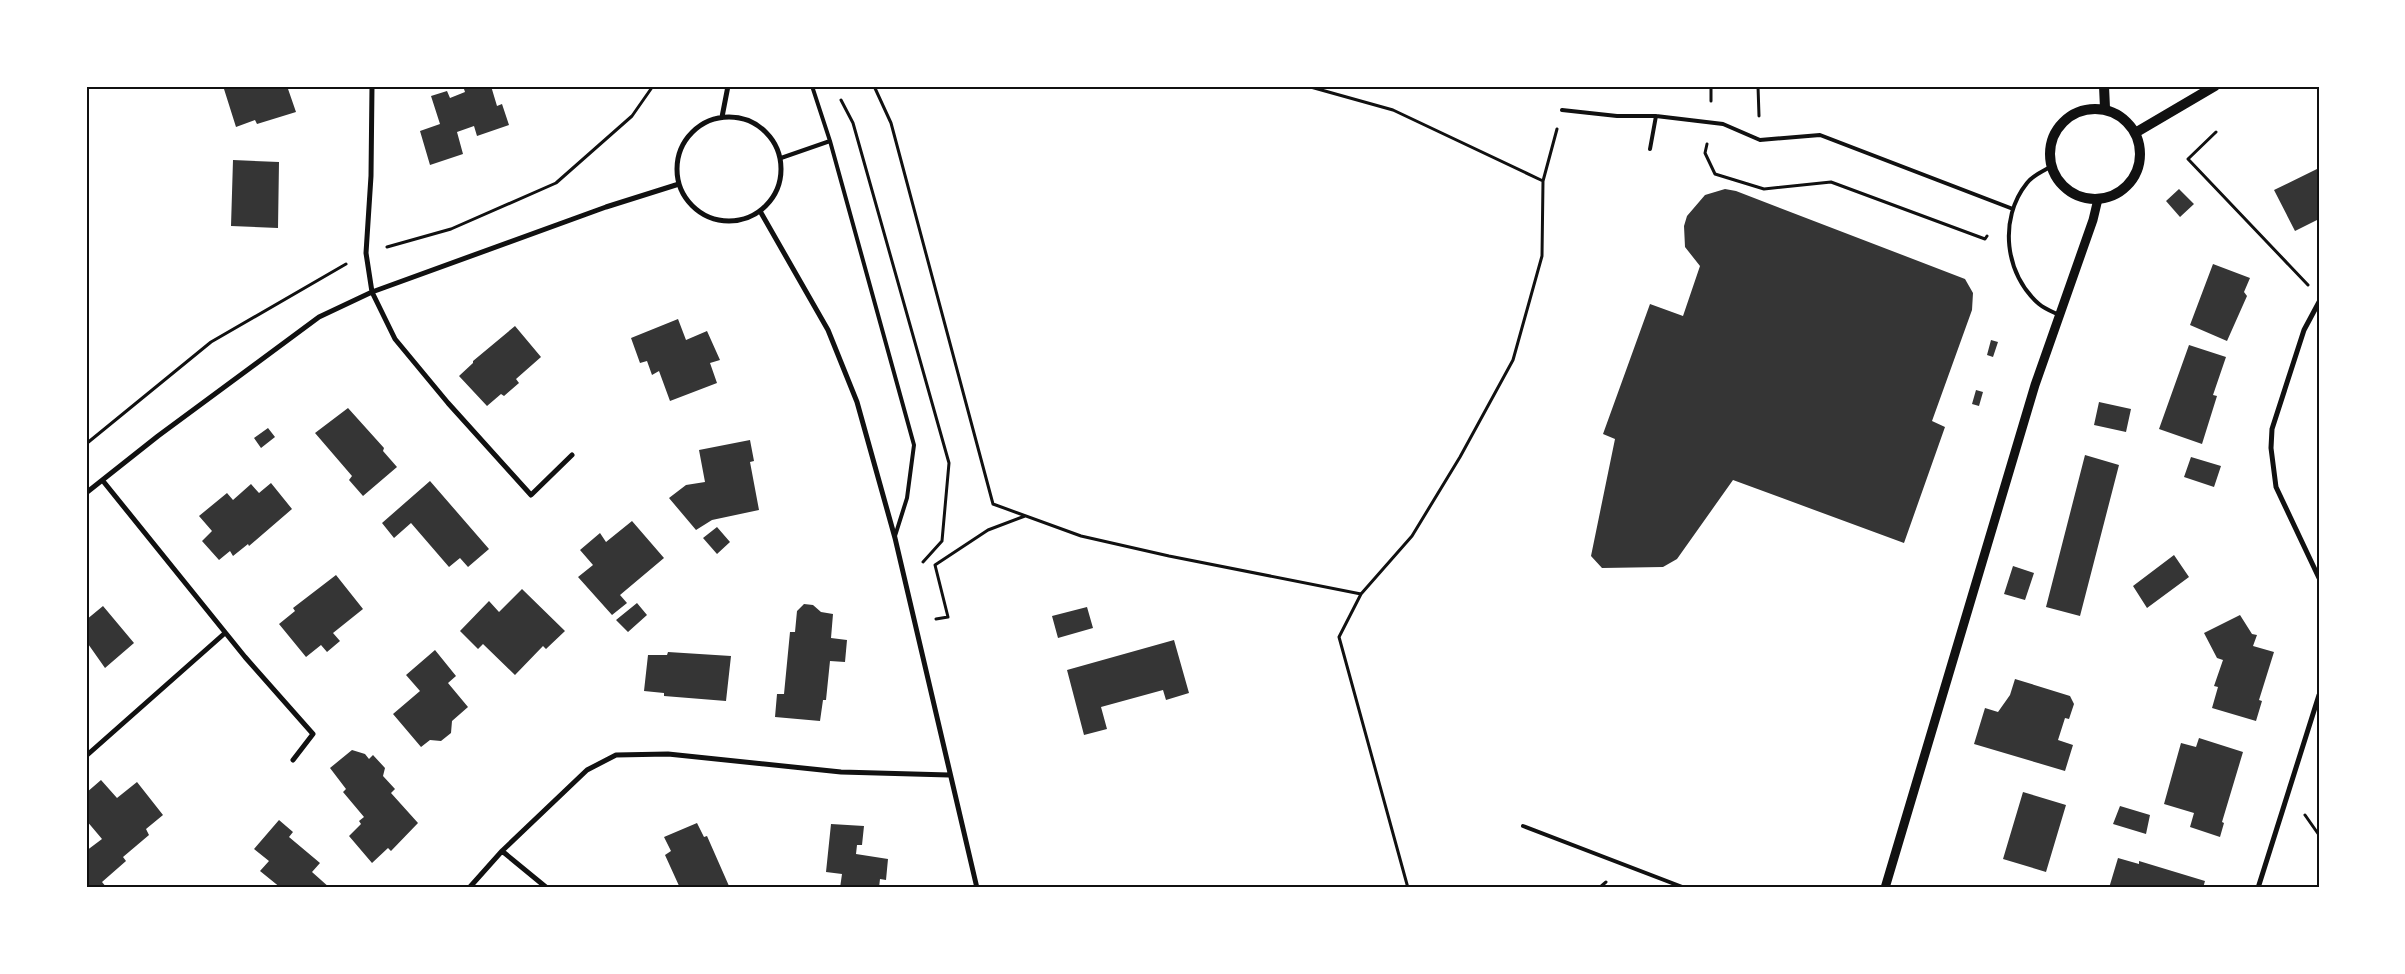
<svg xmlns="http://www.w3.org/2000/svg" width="2405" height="974" viewBox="0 0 2405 974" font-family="'Public Sans',sans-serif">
<rect width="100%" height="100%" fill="#fff"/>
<path fill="#353535" d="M231,86H287L296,112L257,124L255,120L236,127L224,89Z
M463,86H491L497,106L502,104L509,125L477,136L474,126L457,132L463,154L430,165L420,131L440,124L431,96L447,91L450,98L465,92Z
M233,160L279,162L278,228L231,226Z
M2319,168V219L2295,231L2274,190Z
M1725,189L1736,191L1965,279L1973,293L1972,310L1932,421L1945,427L1904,543L1733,480L1677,559L1663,567L1602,568L1591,556L1615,439L1603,434L1650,304L1683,316L1700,266L1685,247L1684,226L1687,216L1705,195Z
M2179,189L2194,204L2180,217L2166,201Z
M2213,264L2250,278L2244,292L2247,296L2227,341L2190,325Z
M678,319L686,340L707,331L720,360L710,363L717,383L670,401L659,371L652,375L647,361L640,363L631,338Z
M515,326L541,357L516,379L519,383L504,396L501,394L487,406L459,376L473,363V361Z
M1991,340L1998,342L1993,357L1987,355Z
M2189,345L2226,357L2213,395L2217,396L2202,444L2159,429Z
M1976,390L1983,392L1979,406L1972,404Z
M2099,402L2131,409L2126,432L2094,425Z
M348,408L384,448L383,451L397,467L363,496L349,480L352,476L315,433Z
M268,428L275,437L261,448L254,438Z
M750,440L754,461L750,462L759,510L712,520L696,530L669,498L686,485L705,482L699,450Z
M2085,455L2119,465L2080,616L2046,607Z
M2191,457L2221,466L2214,487L2184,477Z
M430,481L489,549L468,567L460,558L449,567L411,523L394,538L382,523Z
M271,483L292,509L249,546L248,544L233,556L230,551L219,560L202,541L212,531L199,516L227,493L233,500L251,484L259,493Z
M632,521L664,558L620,595L627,603L612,615L578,577L593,565L580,550L600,533L606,542Z
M717,527L730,542L717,554L703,538Z
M2174,555L2189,577L2147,608L2133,586Z
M2013,566L2034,573L2025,600L2004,594Z
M336,575L363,609L333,633L340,641L327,652L321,645L306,657L279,624L295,611L293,608Z
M522,589L565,631L546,649L543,646L515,675L483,644L478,649L460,631L489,601L499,612Z
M637,603L647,615L628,632L616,620Z
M804,604L813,605L821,612L833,614L831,638L847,640L845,662L830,661L826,700H823L820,721L775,717L777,694H784L790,632H795L797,611Z
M103,606L134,643L105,668L86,641V620Z
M1087,607L1093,628L1058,638L1052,616Z
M2240,615L2252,634L2257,635L2253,646L2274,652L2259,700L2262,701L2256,721L2212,708L2218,687L2214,686L2223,660L2217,658L2204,633Z
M1174,640L1189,693L1166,700L1163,690L1101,707L1107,729L1084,735L1067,670Z
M435,650L456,676L448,683L468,707L452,721L451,733L441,741L430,740L421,747L393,714L420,691L406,675Z
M668,652L731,656L726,701L664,696V693L644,691L648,655H667Z
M2015,679L2070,696L2074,704L2069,719L2065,718L2058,740L2073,745L2065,771L1974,744L1985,708L1998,712L2010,695Z
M2199,738L2243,752L2222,822L2224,823L2220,837L2190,827L2194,813L2164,804L2181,743L2196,747Z
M352,750L365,754L369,759L373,755L385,768L383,776L395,789L391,793L418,823L391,851L388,848L372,863L349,836L361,824L359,821L364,817L343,792L346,789L330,768Z
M101,780L117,798L137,782L163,815L146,829L149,835L123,857L126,861L102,882L107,888H86V851L102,839L86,820V793Z
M2023,792L2066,805L2046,872L2003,859Z
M2120,806L2150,815L2146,834L2113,824Z
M279,820L293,832L289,837L320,863L312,872L330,888H281L260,871L269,861L254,849Z
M697,823L704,837L707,836L729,886L680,888L665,855L671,851L664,837Z
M831,824L864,826L862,845H857L856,854L888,859L886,880L880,879L879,888H840L842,874L826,872Z
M2118,858L2139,864V861L2205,881L2203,888H2109Z"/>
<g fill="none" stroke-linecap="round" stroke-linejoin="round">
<path stroke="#111" stroke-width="3" d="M874,86L891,123L993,504L1081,536L1169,556L1361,594L1412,536L1460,457L1513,360L1542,256L1543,181L1557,129
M1307,86L1393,110L1543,181
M1758,86L1759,116
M841,100L853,123L949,463L942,541L923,562
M1711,101V86
M2216,132L2188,159L2308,285
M1707,144L1705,153L1715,174L1764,189L1831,182L1985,239L1987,236
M387,247L451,229L556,183L632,116L653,86
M86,444L211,342L346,264
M1361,594L1339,637L1408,888
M936,619L948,617L935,565L988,530L1025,516
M2305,815L2319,835
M1599,888L1606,882"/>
<path stroke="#111" stroke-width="4" d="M812,86L830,141L914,445L907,498L895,536
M1562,110L1617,116H1656L1723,124L1760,140L1820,135L2013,209
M1650,149L1656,116
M781,158L830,141
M2052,166C2043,171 2033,175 2027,183C1998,219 2005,275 2039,304C2045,309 2053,312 2059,315
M1523,826L1685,888"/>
<path stroke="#111" stroke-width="5" d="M372,86L371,176L366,253L372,292L395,339L448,403L531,495L572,455
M722,117L728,86
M677 169a52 52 0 1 1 104 0a52 52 0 1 1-104 0Z
M760,211L828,330L857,402L895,538L977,888
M2319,302L2304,330L2272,429L2271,448L2276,487L2319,578
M103,481L245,657L313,734L293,760
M86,493L158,436L319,317L372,292L606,207L679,184
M86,756L225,633
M502,851L547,888
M469,888L502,851L587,770L616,755L668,754L841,772L949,775
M2258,888L2319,695"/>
<path stroke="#111" stroke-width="9" d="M1885,888L2035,385L2093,220L2098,199"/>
<path stroke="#111" stroke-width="10" d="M2104,86L2105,108
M2050 154a45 45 0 1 1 90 0a45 45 0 1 1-90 0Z
M2135,133L2215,86"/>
</g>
<rect width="2405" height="974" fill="none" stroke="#ffffff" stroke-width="175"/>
<rect x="88" y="88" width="2230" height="798" fill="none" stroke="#111" stroke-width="2"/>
</svg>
